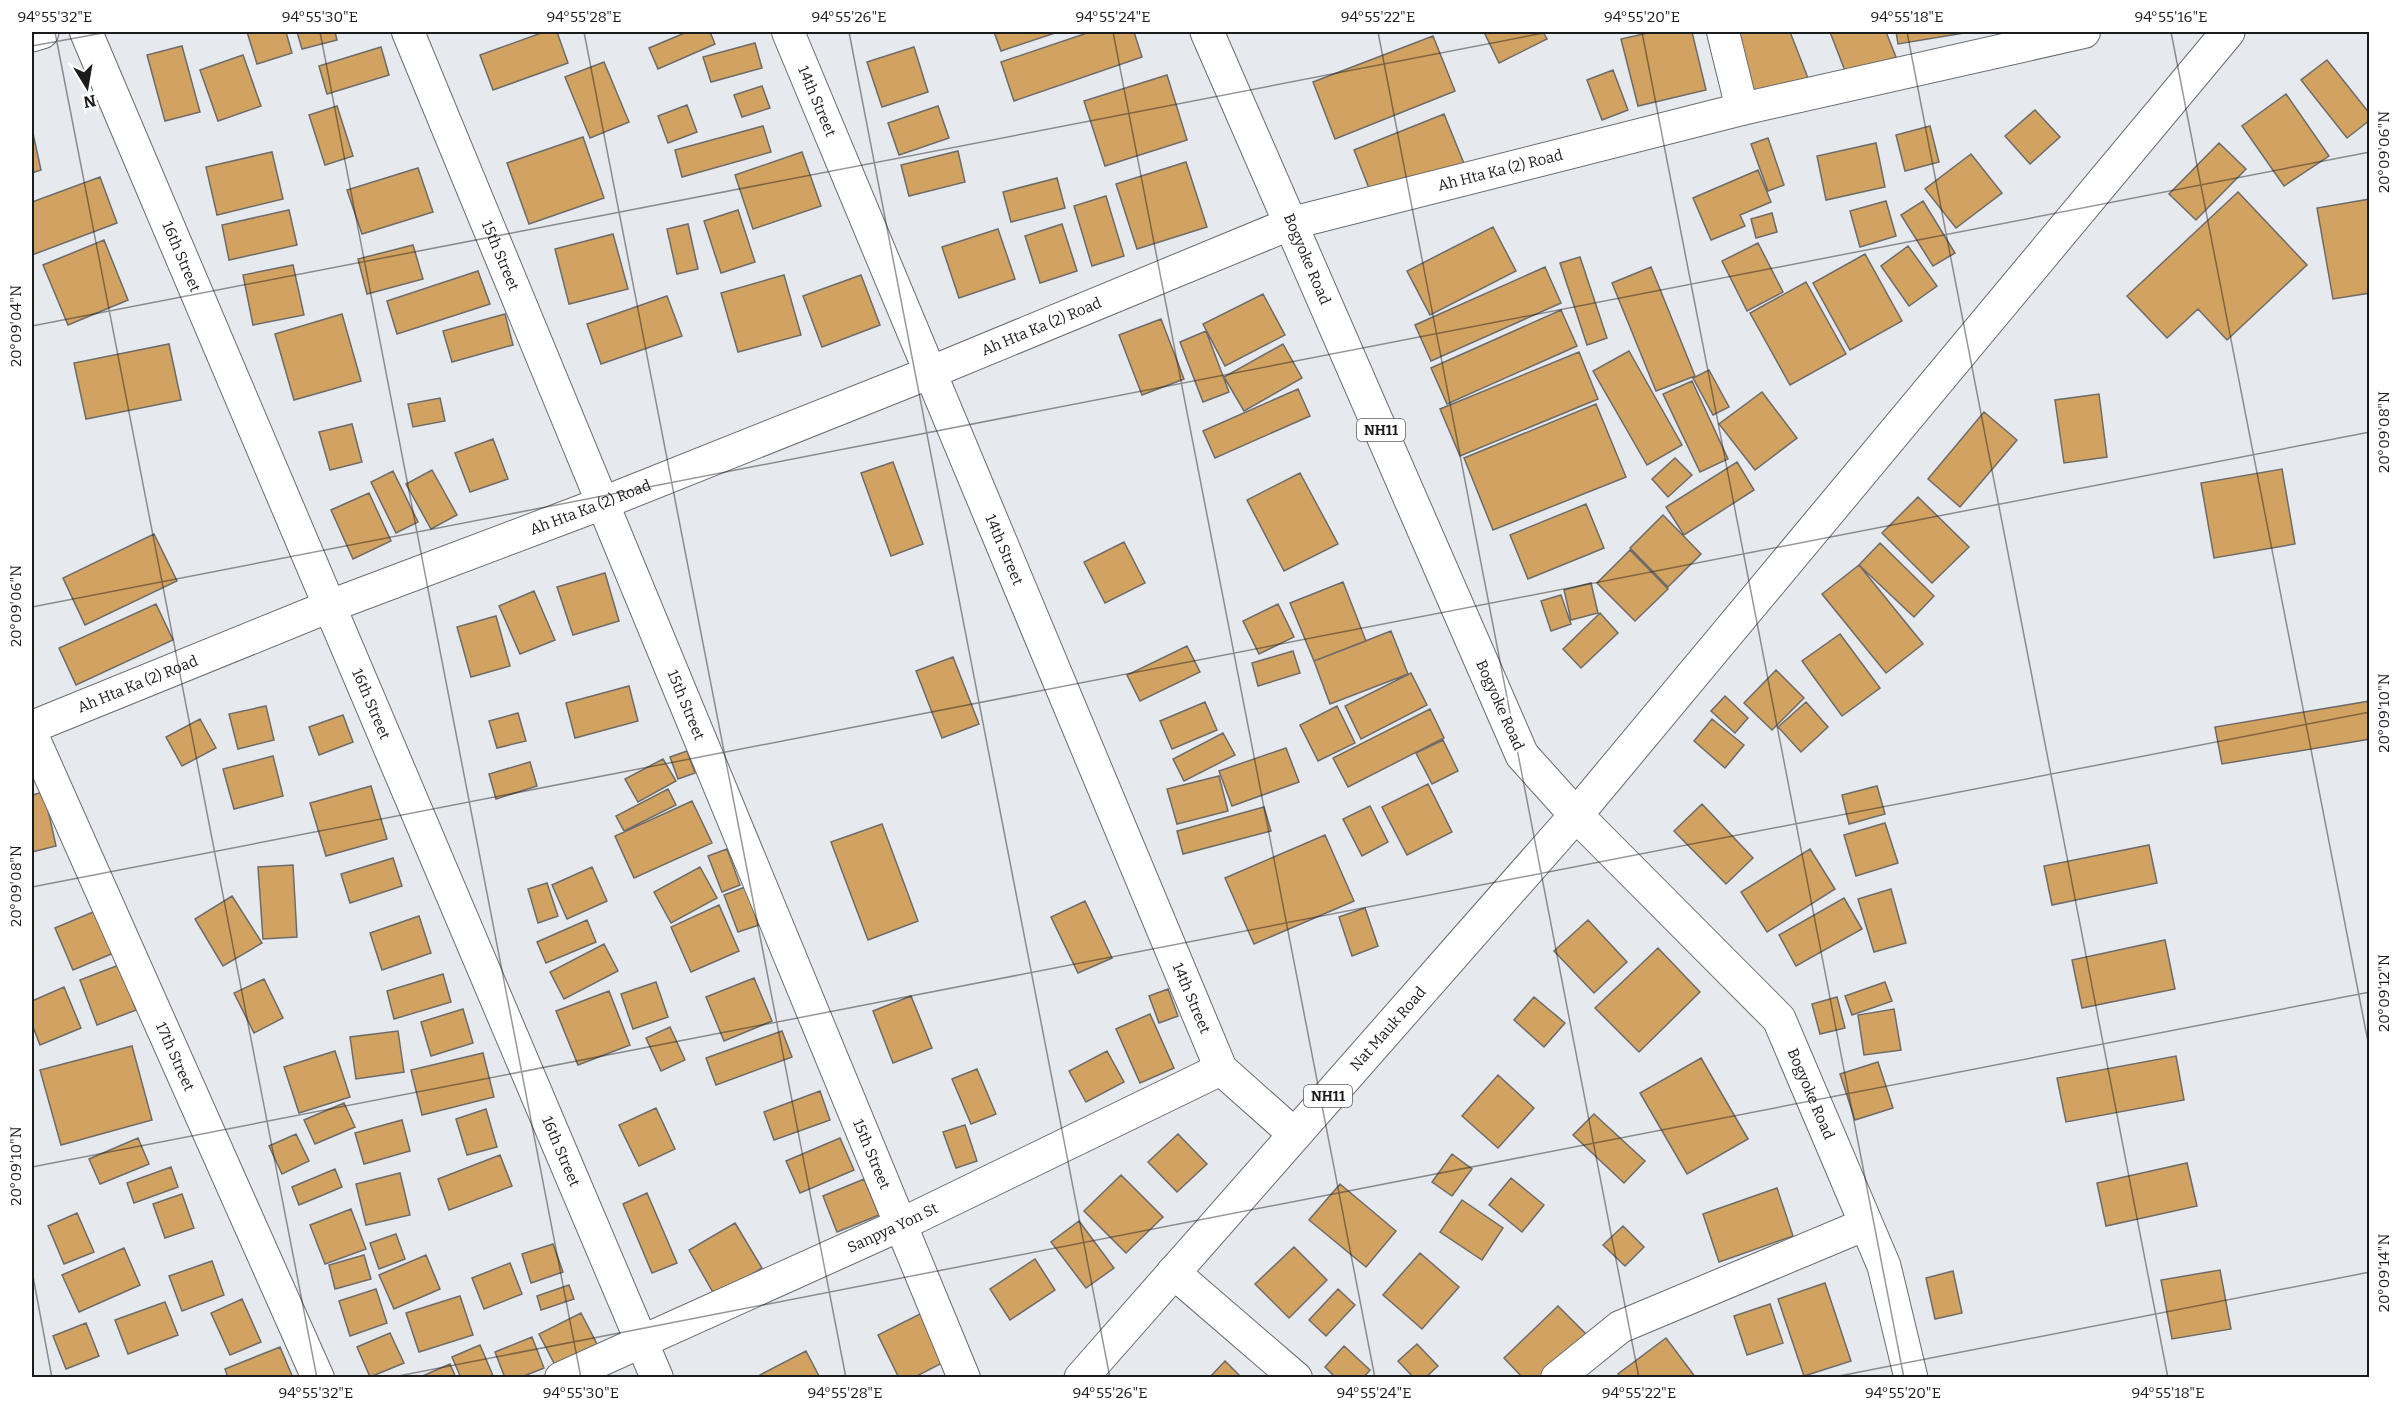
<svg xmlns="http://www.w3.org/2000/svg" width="2401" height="1409" viewBox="0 0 2401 1409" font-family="Bitter,serif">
<rect width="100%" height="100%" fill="#e6e9ed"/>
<path fill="#d2a260" stroke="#6e6b68" stroke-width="1.5" d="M247,32H286L292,53L257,64Z
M297,32H335L337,40L302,49Z
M544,32H557L568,63L493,90L480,55Z
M687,32H710L715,44L658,69L649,48Z
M994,32H1058L1001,51Z
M1090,32H1134L1142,57L1014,101L1001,62Z
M1484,32H1543L1547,39L1499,63Z
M1652,32H1692L1706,90L1638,106L1621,39Z
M1738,32H1790L1808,78L1757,98L1733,34Z
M1830,32H1886L1896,57L1847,76Z
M1896,32H1970L1898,44Z
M1433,36L1455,91L1335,139L1313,82Z
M755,43L762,68L711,82L703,57Z
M182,46L200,112L165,121L147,55Z
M381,47L389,75L327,94L319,66Z
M914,47L928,92L882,107L867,62Z
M243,55L261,106L218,121L200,70Z
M2327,60L2370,114V120L2347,138L2301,80Z
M604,62L629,122L590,138L565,77Z
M1613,70L1628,110L1602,120L1587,80Z
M1167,75L1187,140L1105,166L1084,101Z
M762,86L770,108L742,117L734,95Z
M2286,94L2329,156L2284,186L2242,126Z
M687,105L697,132L668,143L658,116Z
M337,106L353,156L325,165L309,115Z
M938,106L949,138L899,155L888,123Z
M2035,110L2060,137L2030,164L2005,136Z
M1444,114L1465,166L1374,201L1354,150Z
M763,126L771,152L682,177L675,150Z
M1930,126L1939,162L1905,171L1896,135Z
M32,129L41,170L32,173Z
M583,137L604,198L529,224L507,163Z
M1768,138L1784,185L1768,191L1751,144Z
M1876,143L1885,187L1826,200L1817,156Z
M2219,143L2246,169L2196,220L2169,194Z
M958,151L965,182L909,196L901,165Z
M272,152L283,199L217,215L206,167Z
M802,152L821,206L753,229L735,175Z
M1971,154L2002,193L1956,228L1925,189Z
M1186,162L1207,227L1137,249L1116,184Z
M418,168L433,212L362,234L347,190Z
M1758,170L1771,202L1740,215L1745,226L1711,240L1693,198Z
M100,177L117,223L32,255V202Z
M1057,178L1065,208L1011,222L1003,192Z
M2238,192L2307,265L2227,340L2198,309L2167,338L2127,296Z
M1106,196L1124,256L1092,266L1074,206Z
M2370,199V293L2333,299L2317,208Z
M1886,201L1896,236L1860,247L1850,211Z
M1923,201L1955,253L1933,266L1901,215Z
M289,210L297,245L229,260L222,225Z
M738,210L755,262L721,273L704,221Z
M1772,213L1777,232L1756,238L1751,219Z
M688,224L698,269L677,274L667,229Z
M1062,224L1077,271L1040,283L1025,236Z
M1493,227L1516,271L1430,315L1407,271Z
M998,229L1015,279L959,298L942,247Z
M613,234L628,289L569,304L555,249Z
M104,240L128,300L68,325L43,265Z
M1758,243L1783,292L1747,311L1722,261Z
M413,245L423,279L367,294L358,259Z
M1908,246L1937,286L1909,306L1881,266Z
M1865,254L1902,321L1850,350L1813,283Z
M1580,257L1607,338L1587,345L1560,263Z
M293,265L304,315L253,325L243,275Z
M1545,267L1561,303L1431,361L1415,325Z
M1651,267L1695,376L1656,391L1612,283Z
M478,271L490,304L397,334L387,301Z
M784,275L801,335L738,352L721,293Z
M861,275L880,325L822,347L803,296Z
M1806,282L1846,354L1790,385L1750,313Z
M1263,294L1285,335L1225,366L1203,324Z
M667,296L682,336L601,364L587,324Z
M1561,310L1577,346L1447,404L1431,368Z
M342,314L361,381L294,400L275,334Z
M505,314L513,345L452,362L443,331Z
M1161,319L1184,379L1142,395L1119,335Z
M1206,331L1229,392L1203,402L1180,342Z
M169,344L181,400L86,419L74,363Z
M1283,344L1302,378L1244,411L1224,377Z
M1629,351L1682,445L1647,465L1593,371Z
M1579,352L1598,399L1460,456L1440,409Z
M1709,370L1729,407L1713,415L1693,378Z
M1692,381L1728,459L1700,472L1663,394Z
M1298,389L1310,416L1215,458L1203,431Z
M1762,392L1797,438L1755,470L1719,424Z
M2099,394L2107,457L2064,463L2055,400Z
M440,398L445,421L413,427L408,404Z
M1596,404L1626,477L1493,530L1464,458Z
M1984,412L2017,440L1960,507L1928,479Z
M352,424L362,462L330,470L319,432Z
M493,439L508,479L470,492L455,453Z
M1675,458L1692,475L1668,497L1652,479Z
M893,462L923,544L891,556L861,473Z
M1737,462L1754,490L1684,535L1666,507Z
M2282,469L2295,544L2214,558L2201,483Z
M432,470L457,515L431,529L406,484Z
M393,471L418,522L396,533L371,482Z
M1300,473L1338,544L1284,571L1247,500Z
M369,493L391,541L353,559L331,510Z
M1918,497L1969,547L1932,583L1882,533Z
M1586,504L1604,548L1528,579L1510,535Z
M1663,515L1701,554L1668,587L1630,548Z
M154,534L177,581L85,625L63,578Z
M1124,542L1145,583L1105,603L1084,562Z
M1880,543L1934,596L1914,617L1859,565Z
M1630,550L1668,589L1635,621L1597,583Z
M1859,565L1923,644L1886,673L1822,594Z
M605,573L619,621L573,635L557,587Z
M1343,582L1366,641L1314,661L1290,603Z
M1591,583L1598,613L1571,620L1564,590Z
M534,591L555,640L520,654L499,606Z
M1561,595L1571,624L1551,631L1541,601Z
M156,604L173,640L76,685L59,648Z
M1278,604L1294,637L1259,654L1243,621Z
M1600,613L1618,633L1581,668L1563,649Z
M496,616L510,666L471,677L457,627Z
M1391,631L1408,674L1330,704L1314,661Z
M1840,634L1880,688L1842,716L1802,661Z
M1187,646L1200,672L1140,701L1127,675Z
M1293,651L1300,673L1258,686L1252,663Z
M953,657L979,724L942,738L916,671Z
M1776,670L1804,698L1772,730L1744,703Z
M1411,673L1427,705L1361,739L1345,706Z
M629,686L638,721L575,738L566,703Z
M1725,696L1748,718L1735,733L1711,711Z
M2370,701V739L2222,764L2215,727Z
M1205,702L1217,730L1172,749L1160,721Z
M1806,702L1828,727L1801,752L1778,727Z
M266,706L274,740L238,749L229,714Z
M1337,706L1355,743L1318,761L1300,725Z
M1430,709L1444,738L1348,787L1333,758Z
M518,713L526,741L497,748L489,721Z
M343,715L353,742L319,755L309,727Z
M200,719L216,748L182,766L166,737Z
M1712,719L1744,745L1725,768L1694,741Z
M1223,733L1235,755L1184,781L1173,759Z
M1443,740L1458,771L1432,784L1416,753Z
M1286,748L1299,782L1232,806L1219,771Z
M687,751L695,773L678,779L670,757Z
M273,756L283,796L234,809L223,769Z
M663,759L676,781L638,802L625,779Z
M530,762L537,786L496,799L489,774Z
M1219,776L1228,811L1177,824L1167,789Z
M1428,784L1452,832L1407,855L1382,807Z
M371,786L387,839L326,856L310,803Z
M1877,786L1885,814L1849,824L1842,795Z
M668,789L676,805L624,831L616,816Z
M44,792L56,846L32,852V795Z
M692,801L712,843L634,878L615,836Z
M1702,804L1753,858L1726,884L1674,831Z
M1370,806L1388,842L1362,856L1343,819Z
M1264,807L1271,831L1183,854L1177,831Z
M1885,823L1898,863L1856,876L1844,835Z
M882,824L918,921L868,940L831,842Z
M1325,835L1354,901L1254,944L1225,878Z
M2149,845L2157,883L2052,905L2044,866Z
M727,849L740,885L722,892L708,856Z
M1810,849L1835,889L1767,932L1741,892Z
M393,858L402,886L350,903L341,874Z
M293,865L297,937L263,939L258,867Z
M592,867L607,901L567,919L552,885Z
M700,867L717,898L671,923L654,892Z
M547,883L558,916L538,923L528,889Z
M745,887L759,925L738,932L724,895Z
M1891,889L1906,943L1874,952L1858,899Z
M232,896L262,943L223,966L195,919Z
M1844,898L1862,929L1796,966L1779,935Z
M1085,901L1112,958L1078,973L1051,917Z
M719,905L739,951L691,972L671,927Z
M1365,908L1378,946L1352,956L1339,917Z
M98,910L116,952L73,970L55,928Z
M419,916L431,953L382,970L370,933Z
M587,920L596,942L546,963L537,942Z
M1588,920L1627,962L1594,993L1554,951Z
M2165,940L2175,989L2082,1008L2072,960Z
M604,944L618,971L564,999L550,972Z
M1658,948L1700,992L1639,1052L1595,1008Z
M119,965L136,1010L97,1025L80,980Z
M443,974L451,1002L394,1019L387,991Z
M754,978L772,1021L724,1041L706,997Z
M264,979L283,1018L254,1033L234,993Z
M656,982L668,1017L633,1029L621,994Z
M1885,982L1892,1001L1852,1015L1845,996Z
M64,987L81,1028L40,1045L32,1024V1001Z
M1168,989L1178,1016L1159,1023L1149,996Z
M609,991L630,1045L578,1065L556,1011Z
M911,996L932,1048L893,1063L873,1011Z
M1534,997L1565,1023L1544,1047L1514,1020Z
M1837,997L1845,1028L1820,1034L1812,1004Z
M463,1009L473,1043L431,1056L421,1022Z
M1894,1009L1901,1050L1864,1055L1858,1015Z
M1150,1014L1174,1068L1140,1083L1116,1029Z
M670,1027L685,1060L661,1071L646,1038Z
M398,1031L404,1072L356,1079L350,1037Z
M782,1031L792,1057L716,1085L706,1058Z
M132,1046L152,1120L61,1145L40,1070Z
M335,1051L350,1097L299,1113L284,1067Z
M1107,1051L1124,1082L1086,1102L1069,1071Z
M483,1053L494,1097L422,1115L411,1070Z
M2176,1056L2184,1100L2066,1122L2057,1078Z
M1701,1058L1748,1139L1687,1174L1640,1093Z
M1878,1062L1893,1108L1855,1120L1840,1074Z
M977,1069L996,1114L971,1124L952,1079Z
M1498,1075L1534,1108L1498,1148L1462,1116Z
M820,1091L830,1120L774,1140L764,1112Z
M344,1103L355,1127L315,1144L304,1120Z
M656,1108L675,1149L639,1166L619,1125Z
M486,1109L497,1147L467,1155L456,1119Z
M1594,1114L1645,1161L1624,1183L1573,1135Z
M402,1120L410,1151L364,1164L355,1133Z
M965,1125L977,1161L956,1168L943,1132Z
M296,1134L309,1161L282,1174L269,1146Z
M1178,1134L1207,1164L1177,1192L1148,1162Z
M138,1138L149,1164L100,1184L89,1159Z
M840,1138L854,1170L800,1193L786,1161Z
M1452,1154L1472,1169L1452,1196L1432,1182Z
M500,1155L512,1186L449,1210L438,1179Z
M2187,1163L2197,1206L2106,1226L2097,1183Z
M171,1167L178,1187L134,1203L127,1183Z
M335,1169L342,1187L299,1205L292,1187Z
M400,1173L410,1215L366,1225L356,1184Z
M1121,1175L1163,1217L1126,1253L1084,1211Z
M1511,1178L1544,1205L1522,1232L1489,1205Z
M864,1179L879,1215L837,1232L823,1196Z
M1340,1184L1396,1231L1366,1267L1309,1220Z
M1777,1188L1793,1236L1719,1262L1703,1214Z
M647,1193L677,1263L652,1273L623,1204Z
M182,1194L194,1228L165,1238L153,1204Z
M1462,1200L1503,1228L1482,1260L1440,1232Z
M351,1209L366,1249L325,1264L310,1225Z
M77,1213L94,1252L64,1264L48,1226Z
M1079,1221L1114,1268L1086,1288L1051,1242Z
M735,1223L762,1268L715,1296L689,1250Z
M1623,1226L1644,1247L1625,1266L1603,1245Z
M396,1234L405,1259L379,1269L370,1243Z
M553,1244L563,1272L531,1283L522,1254Z
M1294,1247L1327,1280L1289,1318L1255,1284Z
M124,1248L140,1285L79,1312L62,1275Z
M1420,1253L1459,1287L1422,1329L1383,1295Z
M364,1255L371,1279L335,1289L329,1265Z
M426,1255L440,1289L394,1309L379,1275Z
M1035,1259L1055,1290L1010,1320L990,1289Z
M212,1261L224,1295L182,1311L169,1276Z
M510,1263L522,1294L484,1309L472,1278Z
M2220,1270L2231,1329L2172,1339L2161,1280Z
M1953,1271L1962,1313L1935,1319L1926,1278Z
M1825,1283L1851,1361L1804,1376L1778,1299Z
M569,1285L574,1299L541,1310L537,1296Z
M376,1289L387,1323L350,1336L339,1301Z
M1338,1289L1355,1305L1326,1336L1309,1320Z
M460,1296L473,1335L419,1352L406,1313Z
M242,1299L261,1342L230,1355L211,1313Z
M165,1302L178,1335L128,1354L115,1320Z
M1770,1304L1783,1343L1747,1355L1734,1316Z
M1558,1306L1587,1335L1543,1378H1523L1504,1358Z
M581,1313L598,1346L556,1367L539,1334Z
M922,1313L946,1361L913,1378H899L878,1335Z
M86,1323L99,1356L66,1369L53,1336Z
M390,1333L404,1363L370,1377L357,1347Z
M532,1337L544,1368L519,1378H505L495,1352Z
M1666,1338L1696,1378H1621L1618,1374Z
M1417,1344L1438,1366L1425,1378H1414L1398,1361Z
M480,1345L494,1378H461L452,1357Z
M1344,1346L1370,1370L1363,1378H1336L1325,1367Z
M280,1347L293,1378H228L225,1369Z
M806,1351L820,1378H762L760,1375Z
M1225,1361L1242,1378H1209Z
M450,1364L456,1378H420V1377Z"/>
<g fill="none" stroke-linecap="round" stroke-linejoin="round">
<defs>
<g id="street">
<path id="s1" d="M86,32L657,1378"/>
<path id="s2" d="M408,32L964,1378"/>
<path id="s3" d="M788,32L1221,1069L1294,1134"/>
<path d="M1723,32L1742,109"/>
<path id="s4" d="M32,727L330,606L603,503L929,373L1292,223L1742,109L2084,32"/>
<path id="s5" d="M32,735L318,1378"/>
<path d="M1173,1272L1296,1378"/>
<path id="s6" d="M561,1378L900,1225L1221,1069"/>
<path d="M1557,1378L1620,1327L1866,1224"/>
</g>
<g id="secondary">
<path d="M32,35L42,32"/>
<path id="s7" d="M1576,815L1779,1019L1884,1266L1911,1378"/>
</g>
<path id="primary" d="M1576,815L2228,32"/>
<g id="highway">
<path id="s8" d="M1081,1378L1576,815L1522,755L1207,32"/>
</g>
</defs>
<use href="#street" stroke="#696c6f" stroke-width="34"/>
<use href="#secondary" stroke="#696c6f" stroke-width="35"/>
<use href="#primary" stroke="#696c6f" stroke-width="35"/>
<use href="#highway" stroke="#696c6f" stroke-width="35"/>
<use href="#street" stroke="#fff" stroke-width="32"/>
<use href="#secondary" stroke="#fff" stroke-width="33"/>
<use href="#primary" stroke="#fff" stroke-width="33"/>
<use href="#highway" stroke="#fff" stroke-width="33"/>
</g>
<path fill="none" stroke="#1a1b1c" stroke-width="1.5" stroke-opacity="0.45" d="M55,32L317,1378M320,32L581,1378M584,32L846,1378M849,32L1110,1378M1113,32L1375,1378M1378,32L1639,1378M1642,32L1904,1378M1907,32L2168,1378M2171,32L2370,1052M32,46L108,32M32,326L1549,32M32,607L2370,152M32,887L2370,432M32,1167L2370,712M32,1271L52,1378M388,1378L2370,992M1829,1378L2370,1272"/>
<g text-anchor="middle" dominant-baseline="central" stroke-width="5" stroke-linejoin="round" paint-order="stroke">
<g fill="#fff" stroke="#5f5f60" stroke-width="1.5">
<rect x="1357" y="419" width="48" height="22" rx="4.5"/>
<rect x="1304" y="1085" width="48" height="22" rx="4.5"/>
</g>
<g font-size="14" font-weight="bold" fill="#1a1b1c">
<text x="1381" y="430">NH11</text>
<text x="1328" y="1096">NH11</text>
</g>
<g font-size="15" fill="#1a1b1c" stroke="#fff">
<text stroke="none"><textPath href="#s3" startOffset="75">14th Street</textPath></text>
<text stroke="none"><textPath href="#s4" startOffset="1572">Ah Hta Ka (2) Road</textPath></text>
<text stroke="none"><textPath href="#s2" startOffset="242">15th Street</textPath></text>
<text stroke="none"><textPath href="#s1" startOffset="244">16th Street</textPath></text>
<text transform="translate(1307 259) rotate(67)">Bogyoke Road</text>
<text stroke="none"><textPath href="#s4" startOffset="1086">Ah Hta Ka (2) Road</textPath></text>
<text stroke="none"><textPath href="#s4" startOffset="600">Ah Hta Ka (2) Road</textPath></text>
<text stroke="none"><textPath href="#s3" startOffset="561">14th Street</textPath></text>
<text stroke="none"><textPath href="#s4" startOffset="114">Ah Hta Ka (2) Road</textPath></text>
<text stroke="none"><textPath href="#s1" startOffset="730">16th Street</textPath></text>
<text stroke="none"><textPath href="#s2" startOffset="728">15th Street</textPath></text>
<text transform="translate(1500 705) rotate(66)">Bogyoke Road</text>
<text stroke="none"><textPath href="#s3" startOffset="1047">14th Street</textPath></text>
<text stroke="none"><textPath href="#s8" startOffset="465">Nat Mauk Road</textPath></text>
<text stroke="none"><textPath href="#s5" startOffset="352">17th Street</textPath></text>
<text stroke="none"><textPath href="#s7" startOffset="369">Bogyoke Road</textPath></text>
<text stroke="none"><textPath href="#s1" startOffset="1216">16th Street</textPath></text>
<text stroke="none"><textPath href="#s2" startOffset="1214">15th Street</textPath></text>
<text stroke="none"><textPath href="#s6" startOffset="364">Sanpya Yon St</textPath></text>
</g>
</g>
<rect width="2401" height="1409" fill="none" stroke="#ffffff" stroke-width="66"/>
<g transform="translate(87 87) rotate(169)" stroke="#ffffff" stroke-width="4.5" paint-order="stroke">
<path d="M0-4.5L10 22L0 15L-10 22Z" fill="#1a1b1c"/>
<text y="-9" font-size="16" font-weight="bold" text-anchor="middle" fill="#1a1b1c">N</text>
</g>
<rect x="33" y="33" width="2335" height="1343" fill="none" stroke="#1a1b1c" stroke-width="2"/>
<g font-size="15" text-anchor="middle" fill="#1a1b1c">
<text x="55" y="22">94°55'32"E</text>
<text x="320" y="22">94°55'30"E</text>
<text x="584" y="22">94°55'28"E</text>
<text x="849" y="22">94°55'26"E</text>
<text x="1113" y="22">94°55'24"E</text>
<text x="1378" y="22">94°55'22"E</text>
<text x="1642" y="22">94°55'20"E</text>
<text x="1907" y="22">94°55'18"E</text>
<text x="2171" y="22">94°55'16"E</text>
<text transform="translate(2384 152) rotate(-90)" y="5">20°09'06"N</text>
<text transform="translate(16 326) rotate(-90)" y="5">20°09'04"N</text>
<text transform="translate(2384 432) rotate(-90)" y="5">20°09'08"N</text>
<text transform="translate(16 606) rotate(-90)" y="5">20°09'06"N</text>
<text transform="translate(2384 713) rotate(-90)" y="5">20°09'10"N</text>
<text transform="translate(16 886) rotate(-90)" y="5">20°09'08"N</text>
<text transform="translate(2384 993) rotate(-90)" y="5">20°09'12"N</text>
<text transform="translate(16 1166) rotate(-90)" y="5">20°09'10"N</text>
<text transform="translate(2384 1273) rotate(-90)" y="5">20°09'14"N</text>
<text x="316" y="1398">94°55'32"E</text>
<text x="581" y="1398">94°55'30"E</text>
<text x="845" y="1398">94°55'28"E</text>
<text x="1110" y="1398">94°55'26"E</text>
<text x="1374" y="1398">94°55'24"E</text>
<text x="1639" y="1398">94°55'22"E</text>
<text x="1903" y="1398">94°55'20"E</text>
<text x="2168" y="1398">94°55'18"E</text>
</g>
</svg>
